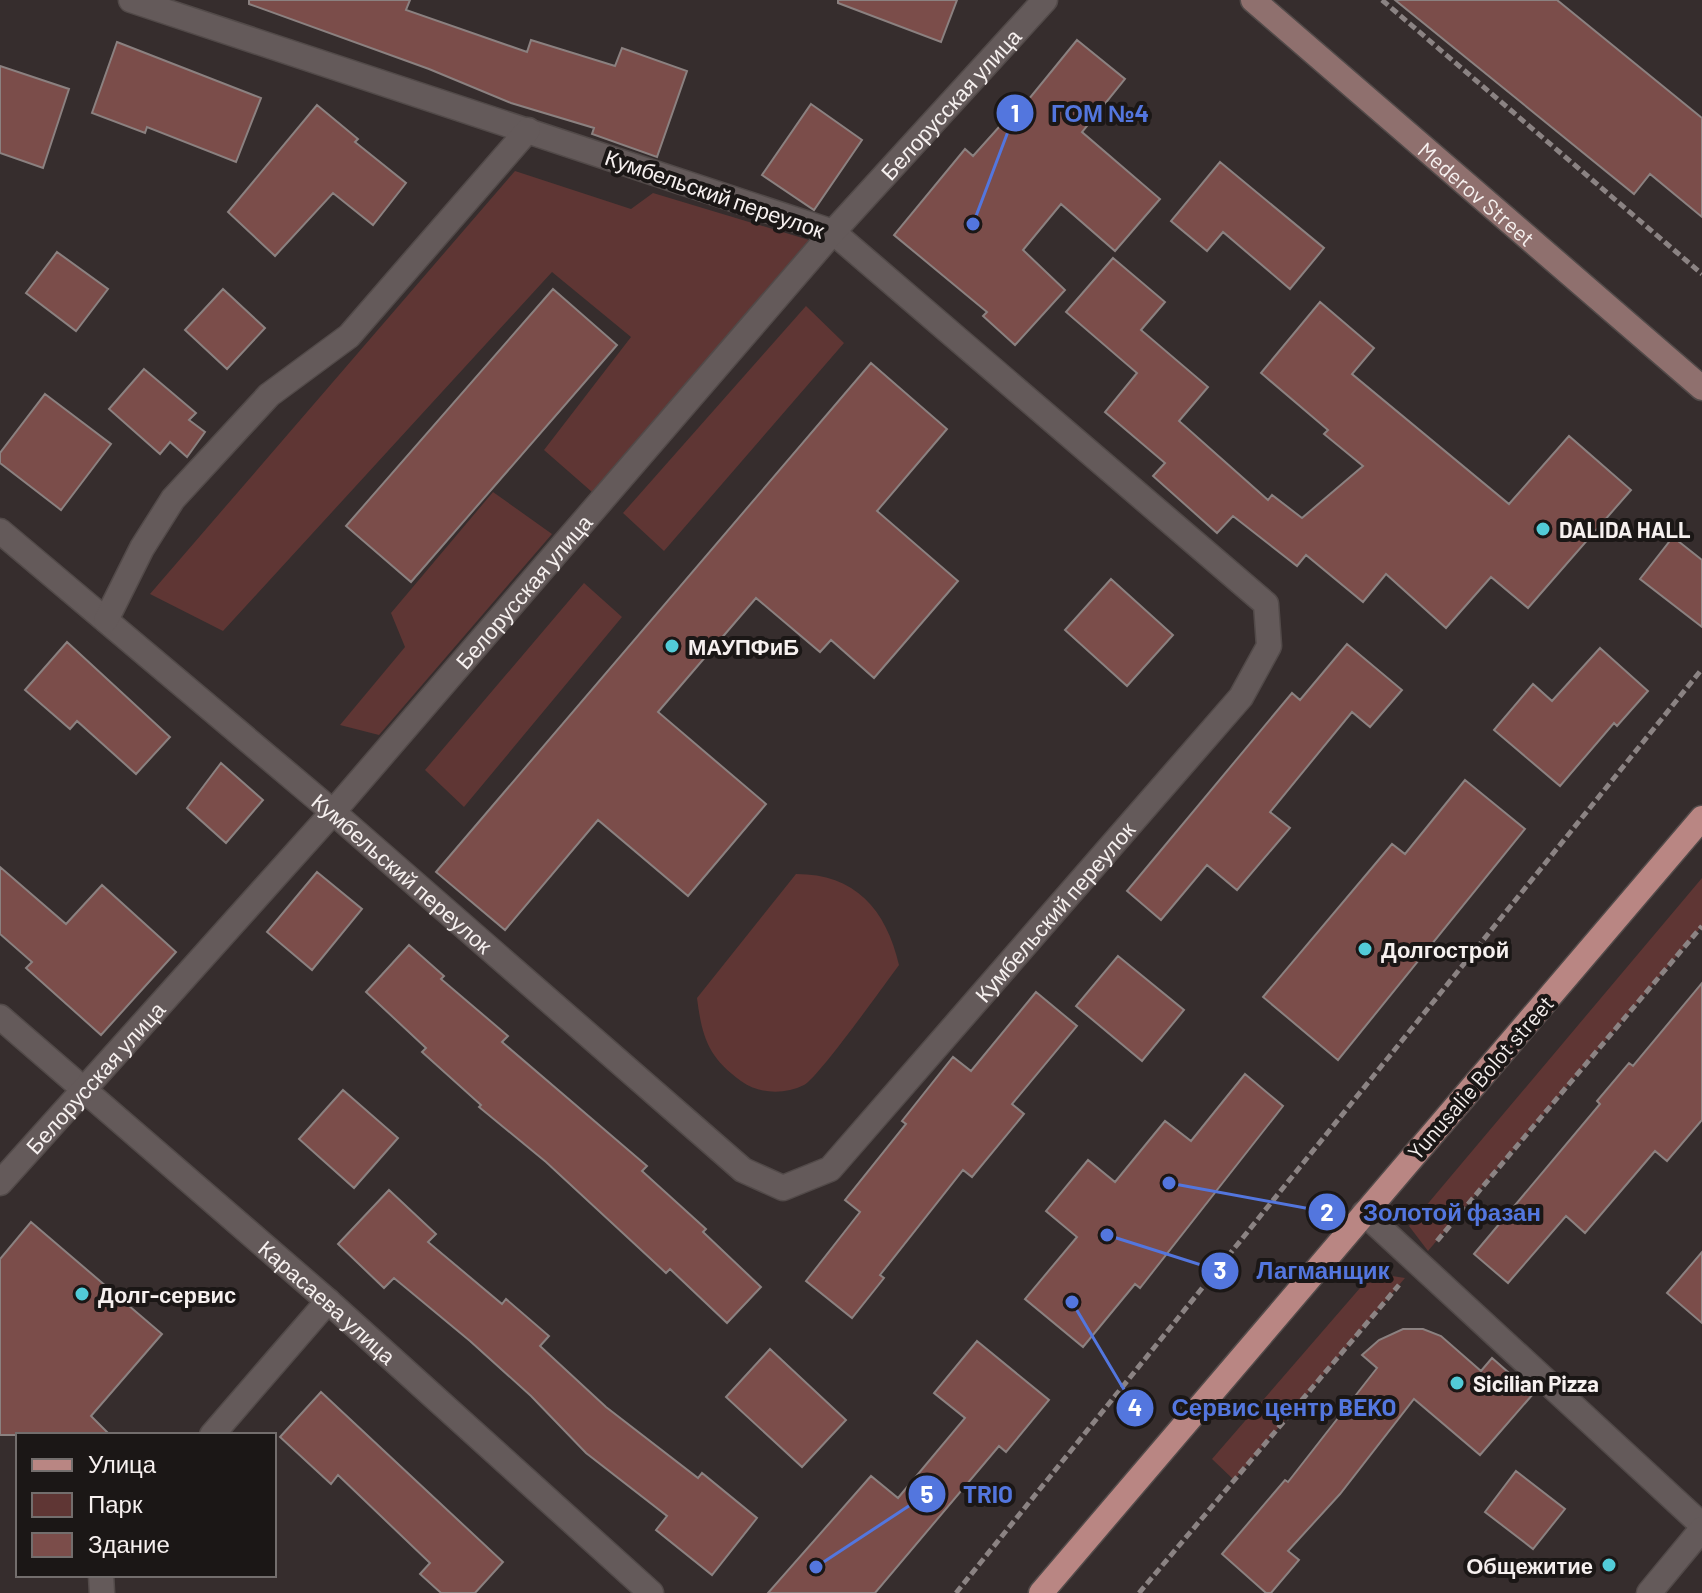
<svg xmlns="http://www.w3.org/2000/svg" width="1702" height="1593" viewBox="0 0 1702 1593" font-family="Barlow,sans-serif">
<rect width="100%" height="100%" fill="#362d2d"/>
<path fill="#5f3634" d="M515,171L631,209L653,193L809,240L592,492L544,450L631,337L552,272L223,631L150,594Z
M806,306L844,343L664,551L623,513Z
M493,492L552,534L379,735L340,725L405,647L391,613Z
M584,583L622,617L464,807L425,770Z
M796,874C855,874 886,909 899,965C885,984 818,1078 804,1085C784,1095 759,1094 741,1081C708,1057 702,1037 697,998Z
M1702,878V926L1428,1251L1409,1226Z
M1373,1273L1405,1278L1234,1480L1212,1459Z"/>
<path fill="#7b4d4a" stroke="#8b8180" stroke-width="2" d="M249,0H410L406,10L527,52L531,40L615,66L622,48L687,71L657,157L592,134L594,128L511,103L429,69L249,4Z
M838,0H957L941,42L838,3Z
M1395,0H1557L1702,118V217L1650,174L1634,194Z
M1077,40L1125,79L1082,132L1160,199L1115,251L1061,204L1023,250L1065,290L1015,345L983,316L987,312L894,235L965,149L973,156L1017,107L1020,110Z
M117,42L261,98L236,162L147,127L145,133L92,113Z
M0,66L69,89L43,168L0,153Z
M811,104L862,140L814,210L762,175Z
M317,105L358,139L355,142L406,183L373,225L333,193L275,256L228,212Z
M1220,162L1324,248L1290,289L1223,232L1207,251L1171,221Z
M57,252L108,289L76,331L26,293Z
M1113,258L1165,302L1141,330L1208,387L1179,421L1268,500L1272,495L1302,518L1363,466L1324,434L1328,430L1261,373L1320,302L1374,348L1352,374L1509,504L1569,436L1631,490L1528,608L1491,577L1446,628L1386,574L1363,602L1306,555L1297,566L1233,516L1217,533L1153,476L1165,463L1105,412L1137,373L1066,312Z
M223,289L265,328L227,369L185,330Z
M553,289L617,345L411,582L346,526Z
M871,363L947,429L877,511L958,581L874,678L831,640L820,652L756,598L658,712L766,804L688,896L598,820L505,930L436,872Z
M144,369L196,413L189,420L205,432L187,457L170,442L160,454L109,409Z
M45,394L111,444L61,510L0,463V453Z
M1673,537L1702,560V627L1640,579Z
M1111,579L1173,635L1127,686L1065,630Z
M67,642L170,737L136,774L77,721L70,729L25,690Z
M1347,644L1402,690L1370,727L1352,712L1270,812L1290,828L1237,890L1207,865L1161,920L1127,891L1292,693L1300,700Z
M1600,648L1648,691L1617,726L1614,723L1560,786L1494,730L1533,684L1552,701Z
M221,763L263,800L226,843L187,808Z
M1465,780L1525,829L1338,1060L1263,997L1392,844L1405,854Z
M0,867L66,924L102,885L176,952L101,1035L26,968L32,962L0,934Z
M317,872L362,909L312,970L267,932Z
M409,945L444,976L441,979L508,1036L502,1042L647,1166L642,1171L706,1229L703,1232L761,1287L727,1323L670,1269L666,1273L546,1162L479,1107L481,1105L422,1052L426,1048L366,992Z
M1118,956L1184,1010L1142,1061L1076,1006Z
M1702,983V1120L1667,1161L1655,1151L1585,1233L1566,1216L1508,1283L1474,1254L1600,1104L1597,1101L1629,1063L1633,1066Z
M1036,992L1077,1026L1012,1104L1024,1114L972,1177L963,1170L880,1275L884,1278L852,1318L806,1281L860,1212L845,1200L906,1124L902,1121L953,1057L971,1071Z
M1245,1074L1283,1106L1140,1288L1135,1284L1083,1347L1025,1299L1077,1237L1046,1211L1088,1160L1115,1182L1165,1121L1191,1141Z
M343,1090L398,1138L354,1188L299,1139Z
M389,1190L436,1234L428,1242L502,1304L506,1299L549,1336L540,1346L606,1407L698,1478L702,1473L757,1518L712,1575L656,1530L667,1516L586,1453L531,1396L470,1341L394,1278L384,1288L338,1244Z
M31,1222L162,1334L91,1416L110,1435H0V1259Z
M1702,1252V1323L1667,1293Z
M1403,1329H1423L1441,1336L1481,1371L1492,1358L1533,1394L1480,1455L1414,1399L1340,1494L1288,1551L1299,1560L1271,1593H1266L1222,1554L1285,1480L1288,1482L1377,1368L1362,1355L1379,1340Z
M977,1341L1049,1400L1006,1452L999,1446L875,1593H768L871,1476L898,1498L965,1418L934,1393Z
M770,1349L846,1420L802,1467L726,1397Z
M321,1392L503,1562L475,1593H441L420,1574L430,1563L338,1475L331,1484L280,1437Z
M1516,1471L1565,1509L1533,1549L1485,1512Z"/>
<g fill="none" stroke-linecap="round" stroke-linejoin="round">
<defs>
<g id="street">
<path id="s1" d="M0,531L333,812L743,1170L783,1188L830,1169L1241,697L1269,646L1266,604L833,232L131,0"/>
<path d="M106,620L142,548L173,499L269,395L349,336L528,130"/>
<path id="s2" d="M0,1017L328,1301L651,1593"/>
<path id="s3" d="M0,1183L333,812L833,232L1045,0"/>
<path d="M1364,1213L1702,1525"/>
<path d="M212,1435L328,1301"/>
<path d="M101,1575L102,1593"/>
<path d="M1649,1593L1702,1529"/>
</g>
<g id="secondary">
<path id="s4" d="M1253,0L1702,388"/>
</g>
<path id="primary" d="M1041,1593L1702,818"/>
</defs>
<use href="#street" stroke="#524a49" stroke-width="27"/>
<use href="#secondary" stroke="#524a49" stroke-width="27"/>
<use href="#primary" stroke="#524a49" stroke-width="27"/>
<path stroke="#8b8383" stroke-width="5" stroke-dasharray="8 4" stroke-linecap="butt" d="M1382,0L1702,274
M1437,1241L1702,926
M956,1593L1702,669
M1139,1593L1399,1285"/>
<use href="#street" stroke="#645a5a" stroke-width="24"/>
<use href="#secondary" stroke="#8f706e" stroke-width="24"/>
<use href="#primary" stroke="#b98683" stroke-width="24"/>
</g>
<g fill="#52cbd7" stroke="#1b1716" stroke-width="3">
<circle cx="1543" cy="529" r="8"/>
<circle cx="672" cy="646" r="8"/>
<circle cx="1365" cy="949" r="8"/>
<circle cx="82" cy="1294" r="8"/>
<circle cx="1457" cy="1383" r="8"/>
<circle cx="1609" cy="1565" r="8"/>
</g>
<g text-anchor="middle" dominant-baseline="central" stroke-width="8" stroke-linejoin="round" paint-order="stroke">
<g font-size="22" fill="#f6f0ef" stroke="#1b1716">
<text stroke="none"><textPath href="#s3" startOffset="1438">Белорусская улица</textPath></text>
<text transform="translate(715 193) rotate(19)">Кумбельский переулок</text>
<text stroke="none"><textPath href="#s4" startOffset="296">Mederov Street</textPath></text>
<text stroke="none"><textPath href="#s3" startOffset="790">Белорусская улица</textPath></text>
<text stroke="none"><textPath href="#s1" startOffset="528">Кумбельский переулок</textPath></text>
<text stroke="none"><textPath href="#s1" startOffset="1416">Кумбельский переулок</textPath></text>
<text stroke="none"><textPath href="#s3" startOffset="142">Белорусская улица</textPath></text>
<text transform="translate(1480 1077) rotate(-49)">Yunusalie Bolot street</text>
<text stroke="none"><textPath href="#s2" startOffset="434">Карасаева улица</textPath></text>
</g>
<g font-size="22" font-weight="bold" fill="#f6f0ef" stroke="#1b1716" text-anchor="start">
<text x="1559" y="529">DALIDA HALL</text>
<text x="688" y="646">МАУПФиБ</text>
<text x="1381" y="949">Долгострой</text>
<text x="98" y="1294">Долг-сервис</text>
<text x="1473" y="1383">Sicilian Pizza</text>
<text x="1593" y="1565" text-anchor="end">Общежитие</text>
</g>
</g>
<path fill="none" stroke="#5376de" stroke-width="3" d="M973 224L1015 113M1169 1183L1327 1212M1107 1235L1220 1271M1072 1302L1135 1408M816 1567L927 1494"/>
<g fill="#5376de" stroke="#1b1716" stroke-width="3">
<circle cx="973" cy="224" r="8"/>
<circle cx="1169" cy="1183" r="8"/>
<circle cx="1107" cy="1235" r="8"/>
<circle cx="1072" cy="1302" r="8"/>
<circle cx="816" cy="1567" r="8"/>
<circle cx="1015" cy="113" r="20"/>
<circle cx="1327" cy="1212" r="20"/>
<circle cx="1220" cy="1271" r="20"/>
<circle cx="1135" cy="1408" r="20"/>
<circle cx="927" cy="1494" r="20"/>
</g>
<g font-size="24" text-anchor="middle" font-weight="bold" fill="#fff">
<text x="1015" y="122">1</text>
<text x="1327" y="1221">2</text>
<text x="1220" y="1279">3</text>
<text x="1135" y="1416">4</text>
<text x="927" y="1503">5</text>
</g>
<g font-size="24" text-anchor="middle" font-weight="bold" fill="#5376de" stroke="#1b1716" stroke-width="8" stroke-linejoin="round" paint-order="stroke">
<text x="1100" y="122">ГОМ №4</text>
<text x="1452" y="1221">Золотой фазан</text>
<text x="1323" y="1279">Лагманщик</text>
<text x="1284" y="1416">Сервис центр BEKO</text>
<text x="988" y="1503">TRIO</text>
</g>
<rect x="16" y="1433" width="260" height="144" fill="#1b1716" stroke="#736e6d" stroke-width="2"/>
<rect x="32" y="1459" width="40" height="12" fill="#b98683" stroke="#736e6d" stroke-width="2"/>
<text x="88" y="1473" font-size="24" fill="#f6f0ef">Улица</text>
<rect x="32" y="1493" width="40" height="24" fill="#5f3634" stroke="#736e6d" stroke-width="2"/>
<text x="88" y="1513" font-size="24" fill="#f6f0ef">Парк</text>
<rect x="32" y="1533" width="40" height="24" fill="#7b4d4a" stroke="#736e6d" stroke-width="2"/>
<text x="88" y="1553" font-size="24" fill="#f6f0ef">Здание</text>
</svg>
